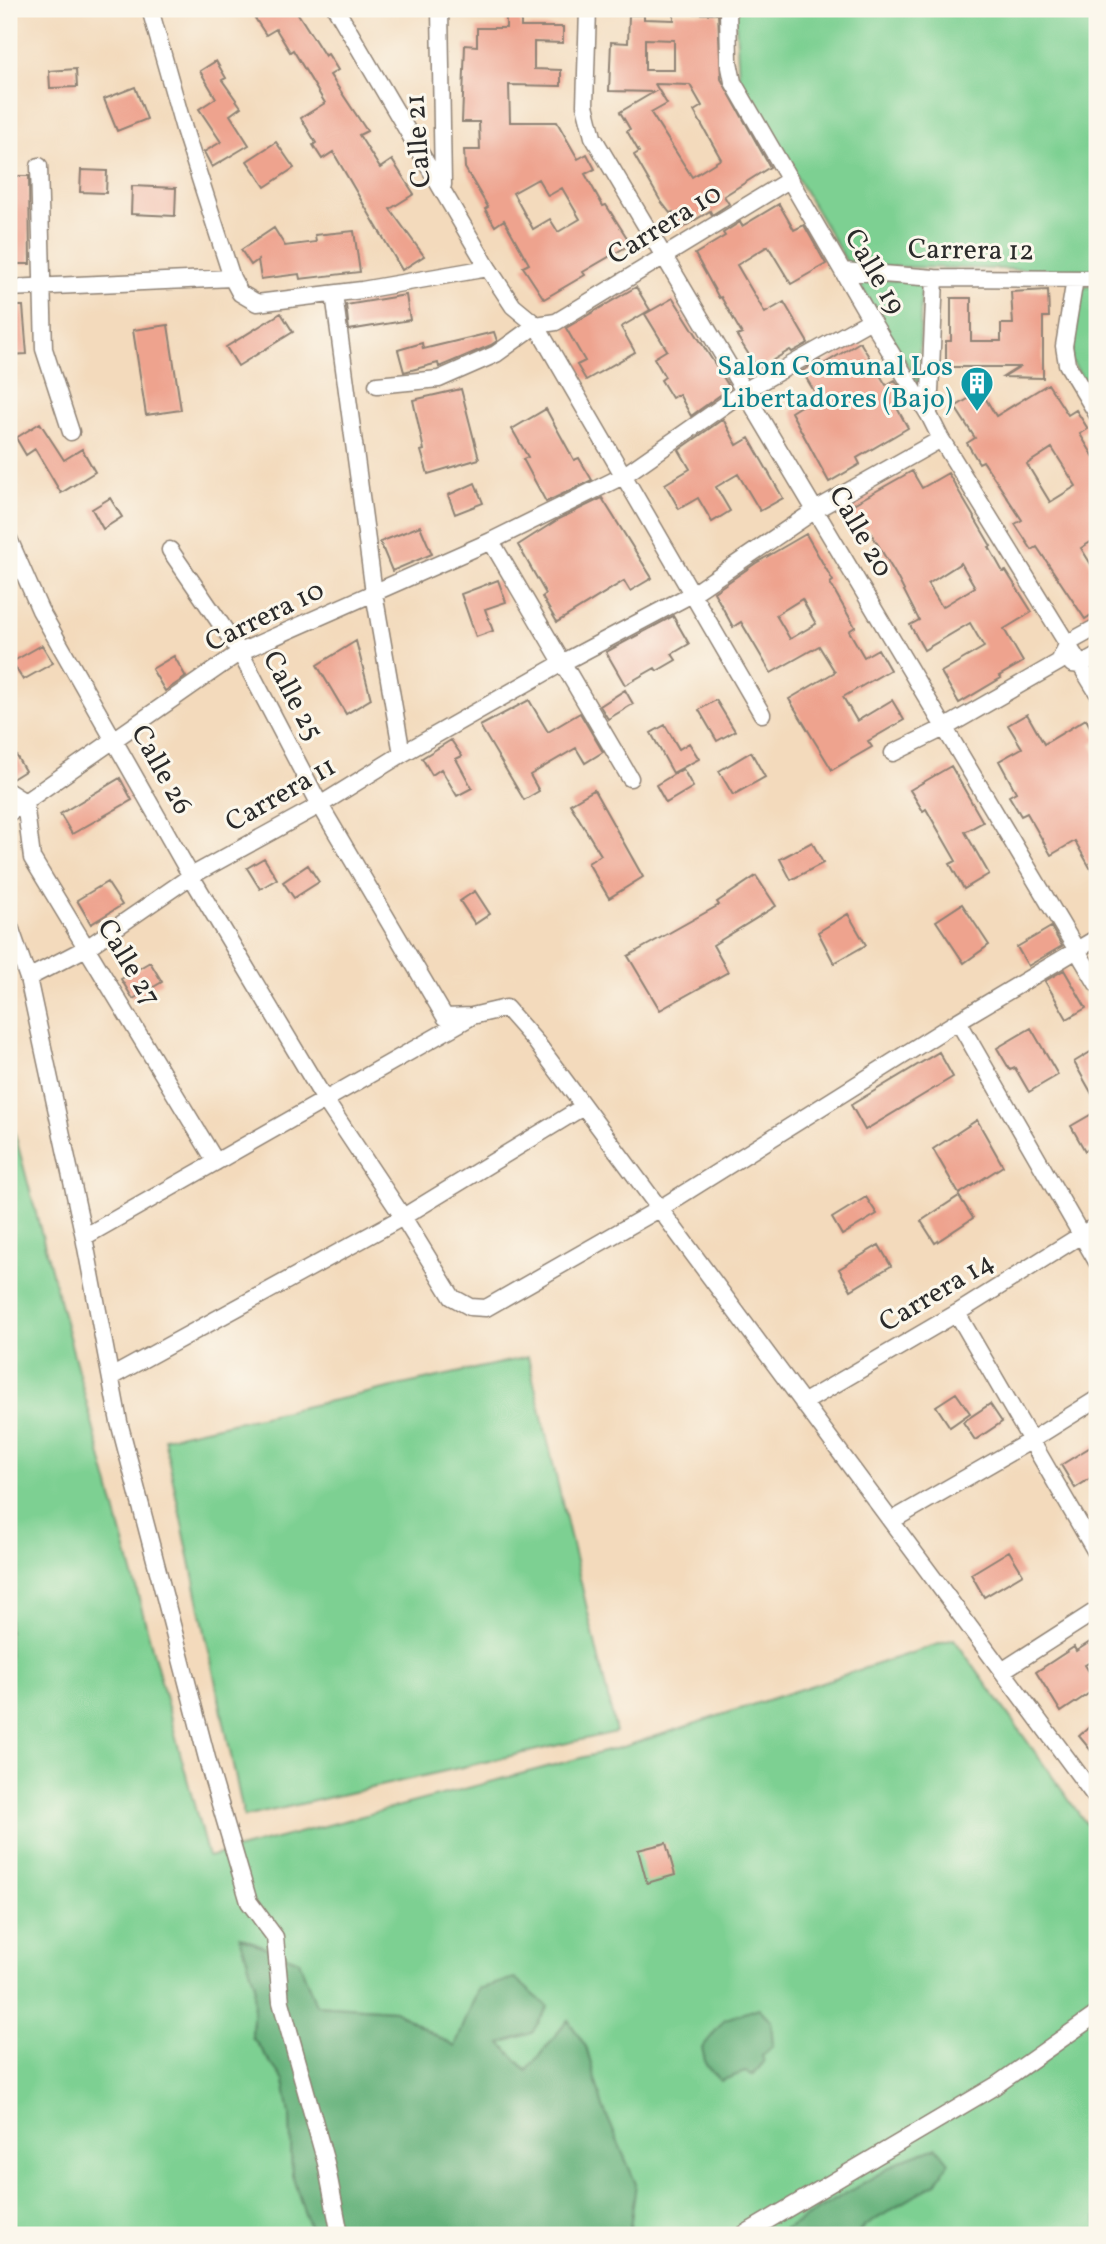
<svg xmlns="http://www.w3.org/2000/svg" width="1106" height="2244" viewBox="0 0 1106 2244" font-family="Vollkorn,serif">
<rect width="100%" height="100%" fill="#fbf7ec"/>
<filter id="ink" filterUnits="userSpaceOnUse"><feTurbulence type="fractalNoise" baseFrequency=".0143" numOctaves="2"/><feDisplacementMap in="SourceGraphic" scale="14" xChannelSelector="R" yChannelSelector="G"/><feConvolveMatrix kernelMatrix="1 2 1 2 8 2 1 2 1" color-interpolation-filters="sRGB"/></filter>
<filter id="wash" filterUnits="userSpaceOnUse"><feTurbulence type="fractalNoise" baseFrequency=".00686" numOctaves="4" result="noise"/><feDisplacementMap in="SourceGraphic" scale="28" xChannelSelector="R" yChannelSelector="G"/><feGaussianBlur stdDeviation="1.57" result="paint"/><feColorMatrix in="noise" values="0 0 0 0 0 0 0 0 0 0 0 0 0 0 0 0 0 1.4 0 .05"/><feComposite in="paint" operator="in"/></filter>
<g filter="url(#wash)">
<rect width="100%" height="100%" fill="#f3dabc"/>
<path fill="#7dd092" stroke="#547e5e" stroke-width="2" d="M735,9H1097V271L849,266L739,80Z
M857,280H921L919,385Z
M1097,286V402L1071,360L1081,287Z
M9,1112L208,1857L626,1746L954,1639L1097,1839V2235H856L863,2227L936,2183L904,2159L776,2235H629L632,2213L586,2047L568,2020L527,2071L500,2042L478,1989L455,2047L394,2010L316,2005L299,1961L241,1937L255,1984L252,2037L284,2081L290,2114L292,2175L312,2235H9Z
M528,1357L616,1732L244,1817L164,1438Z"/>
<path fill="#66b27c" stroke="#486e54" stroke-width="2" d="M240,1937L299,1961L316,2005L394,2010L455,2047L478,1989L515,1978L548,2007L532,2033L501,2043L527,2071L568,2020L586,2047L603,2107L636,2184L629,2235H312L292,2175L290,2114L284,2081L252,2037L255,1984Z
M759,2008L771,2021L773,2045L762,2056L764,2062L753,2075L745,2072L720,2081L706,2065L702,2048L725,2019Z
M937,2147L949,2162L936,2183L863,2227L856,2235H776L904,2159Z"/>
<g id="blocks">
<path fill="#eea38e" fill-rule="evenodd" d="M249,9H295L325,56L328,54L338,70L330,75L367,131L359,135L380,168L392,160L414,194L390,209L424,256L402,270L333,152L322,159L313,145L316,143L301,118L325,103L293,50L290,52L276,29L266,35Z
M674,13L718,14L721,79L770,167L724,196L729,204L712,215L710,211L682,228L673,212L670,213L660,200L634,155L639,152L627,131L630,129L620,112L654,92L609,91L611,42L628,43L629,15H644V19L674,20ZM645,39L674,40V70H645ZM655,84L690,85L702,106L694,111L721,159L692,177L651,113L667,104Z
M506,16L521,17V27H563V43L534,42V69L561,70V86L509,85L510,122H557L578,159L587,154L595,169L585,174L603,206L606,205L631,244L583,272L585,275L544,299L523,267L529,264L504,220L495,226L485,209L488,207L465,168L464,150H480L479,122H462L465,45L477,46V28H506ZM538,179L548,196L562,188L580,219L558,232L550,219L533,229L513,193Z
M216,61L226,78L222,80L241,107L230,115L249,145L212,167L204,152L221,142L199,109L216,98L200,71Z
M76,69L77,87L50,88L49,71Z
M135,87L147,119L117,131L104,99Z
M276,142L294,168L265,187L247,161Z
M81,170L107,171L106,193L80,192Z
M9,176H29L30,264H9Z
M132,186L176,188L175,216L131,214Z
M779,204L794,230L804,225L826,264L791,284L768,246L737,265L765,313L784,302L808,343L792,352L790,350L758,369L737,336L742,334L721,297L719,298L695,254L725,236L723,233L740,222L742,226Z
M274,228L285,246L316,242L315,235L354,231L360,272L300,279L299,274L261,279L258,260L251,265L241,250Z
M636,287L650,310L621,327L635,352L586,380L577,365L585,361L566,328Z
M1048,290L1049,317H1043V378L1003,377L1019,367H946V341H951V298H971V341H1001V324H1013L1011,292Z
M406,295L410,320L349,330L346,305Z
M673,298L730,388L691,416L679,394L672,398L661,380L665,377L654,358L667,350L645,314Z
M9,306H23L27,354L9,355Z
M281,313L293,332L238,366L226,347Z
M168,325L181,410L146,415L133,330Z
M494,332L497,341L491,345L439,367L438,363L404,372L398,350L422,343L423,349Z
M860,342L886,385L895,380L909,402L897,408L908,428L857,458L860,464L829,482L791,412L817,396L802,371L820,361L822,365Z
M1048,384L1068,415L1076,410L1088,429L1080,434L1097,462V538L1081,548L1097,574V611L1085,619L1037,547L1032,550L1015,524L1022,520L983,461L979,463L967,443L975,438L955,407L981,391L996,416ZM1052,448L1076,486L1050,502L1027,464Z
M461,389L479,459L428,474L421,451L424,450L413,400Z
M546,409L574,460L579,458L592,480L546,502L523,459L528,457L512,429Z
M723,419L737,445L749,438L783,498L760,511L738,474L716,487L730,511L712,522L698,498L679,509L665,484L690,469L679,450Z
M40,423L64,460L82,449L95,472L61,493L35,449L26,455L16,438Z
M912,471L922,488L948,473L991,546L989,547L1003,572L1006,571L1032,612L1004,629L1023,662L999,676L1001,678L959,703L941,672L984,647L970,623L924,650L910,625L919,620L896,575L868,528L862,531L848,507ZM961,563L975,587L942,607L928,584Z
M475,483L483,503L455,514L448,495Z
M110,498L122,517L103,529L92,509Z
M602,498L652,578L630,591L624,581L557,622L542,597L546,594L518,545L557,520Z
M420,526L432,554L392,571L380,542Z
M806,534L833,581L830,583L855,627L849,631L864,657L878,649L890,670L843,697L857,721L892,700L904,720L868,741L872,747L832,770L789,699L835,672L819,646L771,673L741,622L733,627L714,592L756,563ZM802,599L816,624L790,639L776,615Z
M498,580L506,602L485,609L493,631L476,637L461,594Z
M673,616L689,644L672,654L676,660L657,671L655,668L625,685L606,652Z
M356,641L371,699L346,714L317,665Z
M42,645L53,663L23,680L12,662Z
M174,656L186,677L165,691L152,669Z
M625,690L633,704L608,719L600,706Z
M529,700L548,732L580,713L603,752L585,763L576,748L530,775L539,791L524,800L480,726Z
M716,700L735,731L717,741L699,710Z
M1027,714L1044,744L1086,719L1097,740L1091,744L1097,755V880L1075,841L1051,855L1027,813L1021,816L1009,796L1016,792L999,761L1022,748L1008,725Z
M665,725L679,749L689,743L699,759L673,773L651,733Z
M451,740L462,756L456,759L472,788L457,796L441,769L432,775L422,758Z
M9,743L25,771L9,781Z
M751,752L765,777L733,795L719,771Z
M951,766L983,822L965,832L989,874L964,889L950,864L956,861L926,809L923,811L910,790Z
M683,769L693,787L666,803L656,785Z
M120,778L132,800L72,834L60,814Z
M594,790L643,877L609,898L588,863L601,855L570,804Z
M812,842L823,863L791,880L780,859Z
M264,858L277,879L260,889L247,868Z
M308,865L319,882L294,898L283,882Z
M756,876L776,906L713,945L728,972L660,1010L628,956L719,905L717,902Z
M107,882L122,905L91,924L77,900Z
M475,891L490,914L475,924L460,901Z
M962,904L989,945L964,963L936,921Z
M848,914L866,945L834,963L818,932Z
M1051,927L1062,946L1028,966L1017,947Z
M150,962L162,982L133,999L121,979Z
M1064,970L1086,1008L1067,1019L1045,981Z
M1031,1028L1058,1075L1029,1092L1015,1068L1010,1070L997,1048Z
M1097,1048V1103L1074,1062Z
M939,1052L953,1077L865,1130L851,1105Z
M1097,1111V1145L1085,1151L1071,1126Z
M977,1120L1003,1166L959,1194L933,1149Z
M959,1196L973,1218L935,1243L921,1221Z
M866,1197L877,1214L842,1235L832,1218Z
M879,1245L891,1266L851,1290L839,1269Z
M956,1393L970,1413L950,1427L936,1406Z
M990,1404L1002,1422L975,1440L963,1422Z
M1097,1443V1474L1075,1488L1061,1465Z
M1009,1551L1023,1574L984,1597L971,1574Z
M1090,1642L1097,1658L1085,1665L1097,1684V1688L1061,1712L1036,1672L1074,1647L1076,1651Z
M1097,1720V1758L1079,1736Z
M666,1843L675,1875L647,1883L638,1850Z"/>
</g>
</g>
<g filter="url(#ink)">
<use href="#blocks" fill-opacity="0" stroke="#8f8274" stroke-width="2"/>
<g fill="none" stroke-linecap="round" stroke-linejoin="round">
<defs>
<path id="minor" d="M150,9L184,129L232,278L240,293L257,303L362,290L488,268
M336,9L488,268L513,306L536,325L762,714
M440,9L443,185
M588,9L585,105L593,137L1097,984
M728,9L729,62L733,82L871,320L929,415L941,439L1097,692
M39,166L44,349L71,432
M843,271L935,278L1097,279
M1075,279L1064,346L1067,364L1097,414
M9,288L232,278
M334,294L374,593L402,754
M377,385L439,379L496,354L536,325L556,322L789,180
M929,415L935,278
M9,539L40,610L191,876L325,1100L403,1217L452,1297L470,1307L486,1308L659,1209L958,1021L1097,938
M491,541L630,778
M170,550L240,652L320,805L445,1017L472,1016L506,1008L536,1042L1097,1799
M1072,664L1081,665L1097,656
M893,753L946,727L1059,662L1068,643L1097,627
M9,792L25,802L32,858L216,1162
M9,813L240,652L491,541L623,476L746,390L871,320
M9,924L28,978L84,1237L119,1422L210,1770L249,1902L275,1937L281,2002L326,2163L340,2235
M28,978L88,947L191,876L320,805L402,754L562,663L692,594L817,509L941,439
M958,1021L1097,1262
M84,1237L469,1018
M957,1313L1097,1554
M111,1377L403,1217L583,1107
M803,1403L957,1313L1097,1225
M891,1521L1030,1441L1097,1399
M1002,1671L1097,1610
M743,2235L995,2086L1097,2014"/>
</defs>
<use href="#minor" stroke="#8f8274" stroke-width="19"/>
<use href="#minor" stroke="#fff" stroke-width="16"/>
</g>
</g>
<defs>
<symbol id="building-pin" viewBox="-11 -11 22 30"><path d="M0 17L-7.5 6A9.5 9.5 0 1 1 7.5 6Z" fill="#0f9aa8" stroke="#fbf7ec"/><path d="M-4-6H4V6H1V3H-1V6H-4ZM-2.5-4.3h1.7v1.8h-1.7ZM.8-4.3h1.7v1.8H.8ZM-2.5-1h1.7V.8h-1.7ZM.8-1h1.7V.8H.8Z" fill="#fff"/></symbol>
</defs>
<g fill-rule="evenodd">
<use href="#building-pin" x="958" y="364" width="38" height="52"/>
</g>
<g text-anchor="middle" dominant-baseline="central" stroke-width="6" stroke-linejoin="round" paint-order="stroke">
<g font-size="28" fill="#2b2b2b" stroke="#fbf7ec">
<text transform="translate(419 141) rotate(-94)">Calle 21</text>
<text transform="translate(665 225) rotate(-32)">Carrera 10</text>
<text transform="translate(971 251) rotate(1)">Carrera 12</text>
<text transform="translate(874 272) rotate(60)">Calle 19</text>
<text transform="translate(860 532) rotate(60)">Calle 20</text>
<text transform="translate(265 617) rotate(-26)">Carrera 10</text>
<text transform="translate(292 696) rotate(62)">Calle 25</text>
<text transform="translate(161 770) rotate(61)">Calle 26</text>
<text transform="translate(281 795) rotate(-30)">Carrera 11</text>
<text transform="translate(128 963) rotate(59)">Calle 27</text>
<text transform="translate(937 1293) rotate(-31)">Carrera 14</text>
</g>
<g font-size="28" fill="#0d838f" stroke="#fbf7ec" text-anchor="end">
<text x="953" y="367">Salon Comunal Los<tspan x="953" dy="32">Libertadores (Bajo)</tspan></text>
</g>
</g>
<rect width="1106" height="2244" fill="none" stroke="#fbf7ec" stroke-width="35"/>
</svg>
